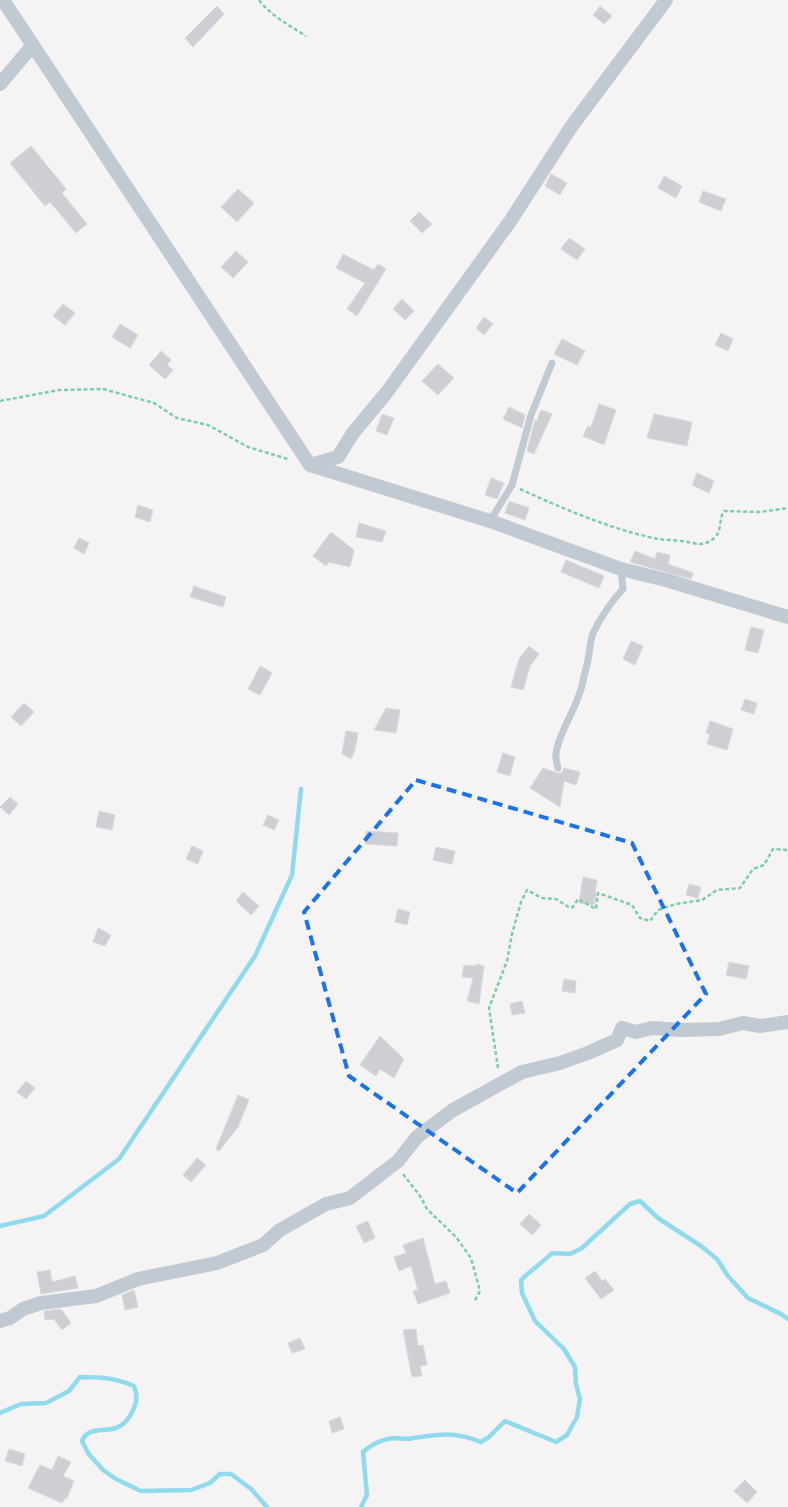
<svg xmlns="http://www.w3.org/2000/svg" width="788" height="1507" viewBox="0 0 788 1507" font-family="'Open Sans',sans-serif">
<rect width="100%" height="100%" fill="#f5f3f3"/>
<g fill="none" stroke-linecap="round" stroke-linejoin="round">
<path stroke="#90daee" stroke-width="4.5" d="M0,1226L44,1216L119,1159L255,956L292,875L301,789
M0,1413L21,1404L46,1403L69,1391L80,1377C100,1377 116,1378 134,1386C138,1396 137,1402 132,1412C117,1443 92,1419 82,1441L88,1453L103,1470L116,1479L141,1491L191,1490L210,1483L220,1474H231L251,1489L267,1507
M361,1507L367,1495L363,1452C372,1444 381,1439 394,1438C400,1438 407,1440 413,1438C440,1434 455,1431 481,1442L489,1437L505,1421L556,1442L567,1435L577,1417L580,1399L576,1384L575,1367L564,1349L535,1321L522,1293L521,1280C531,1270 542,1263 552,1253L570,1254L582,1248L630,1204L640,1201L658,1218L701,1246L717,1259L728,1276L748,1298L781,1314L788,1319"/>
</g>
<path fill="#cdcfd5" stroke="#d7d9de" d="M217,6L224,14L193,47L185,38Z
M600,6L612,16L604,24L593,15Z
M31,146L66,189L62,193L87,224L76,233L50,202L45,206L10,163Z
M551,174L567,183L560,195L545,186Z
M664,176L682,186L676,198L658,188Z
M238,189L254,203L237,222L221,207Z
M703,191L726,199L721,211L699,202Z
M419,212L432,224L422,233L410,221Z
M569,238L585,249L577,260L561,249Z
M236,251L248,262L233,278L221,267Z
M343,254L374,270L378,264L386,269L357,316L347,309L365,283L336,268Z
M402,299L414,311L405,320L393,309Z
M63,304L75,313L65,325L53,316Z
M484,317L493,324L484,335L476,328Z
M120,324L138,335L130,348L112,337Z
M721,333L733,339L728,351L715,345Z
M562,339L585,351L577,365L554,354Z
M161,351L171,360L167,365L173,370L165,379L149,365Z
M438,364L454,378L438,395L422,381Z
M599,404L616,410L604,445L583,436L588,426L591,427Z
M509,407L525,415L522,428L503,419Z
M541,410L552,414L534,454L527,451L535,420L537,421Z
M382,414L394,418L387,435L376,431Z
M654,414L692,422L687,446L647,438Z
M697,473L714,481L709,493L692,485Z
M491,478L504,483L497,499L485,495Z
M509,501L529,508L525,520L505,513Z
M138,505L153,510L150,522L135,517Z
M359,523L386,531L382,542L356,537Z
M331,532L354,550L350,567L329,562L326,566L313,556Z
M79,538L89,543L84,554L74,548Z
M635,551L655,559L657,552L670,555L668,564L693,573L691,579L630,562Z
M566,560L604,576L599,588L561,572Z
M194,586L226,597L223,607L190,597Z
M751,627L764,630L758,653L745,650Z
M631,641L643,646L635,665L623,659Z
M529,646L539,654L530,666L523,690L511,687L519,659Z
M260,666L272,673L260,695L248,689Z
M745,699L757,703L754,714L741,710Z
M24,703L34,712L21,726L11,717Z
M386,708L400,710L396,733L374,730Z
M710,721L733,729L727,750L707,744L710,734L706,733Z
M346,731L358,733L355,750L351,759L342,754Z
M503,753L515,757L510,776L497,772Z
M543,768L557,773H562L564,768L580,772L576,785L564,781L560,807L530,788Z
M10,797L18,804L9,815L0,807Z
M99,811L115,815L112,830L96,827Z
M268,815L279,820L274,830L263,825Z
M366,831L398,833L397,846L365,844Z
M192,846L203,851L198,864L186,859Z
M436,847L455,851L452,864L433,860Z
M583,877L597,880L595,893L597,894L594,905L579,903Z
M689,884L701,887L698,898L686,895Z
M243,892L259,906L251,915L236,901Z
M398,909L410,912L407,925L395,922Z
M98,928L111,935L105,946L93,942Z
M729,962L749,966L746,979L726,975Z
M476,964L484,966L479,1004L467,1001L473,978L462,977L464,965L476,966Z
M564,979L576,981L575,993L562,991Z
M522,1001L525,1013L512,1015L510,1004Z
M380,1036L404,1059L394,1078L380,1069L376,1076L360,1065Z
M26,1081L35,1088L26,1099L17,1092Z
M238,1095L249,1100L238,1127L219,1151L216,1149Z
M197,1158L206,1165L191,1182L183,1175Z
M529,1214L541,1225L532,1235L520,1224Z
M368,1221L375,1238L364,1243L356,1226Z
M423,1238L435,1284L446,1281L450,1293L418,1304L413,1291L418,1290L411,1266L399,1271L394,1257L406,1253L403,1245Z
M50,1270L52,1282L75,1276L78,1288L41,1294L37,1272Z
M595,1271L602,1281L605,1279L614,1290L601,1299L585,1278Z
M134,1290L138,1307L125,1310L122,1295Z
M61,1309L71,1323L62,1330L54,1319L45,1320L44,1311Z
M416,1329L418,1346L423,1345L427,1365L420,1366L422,1376L412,1377L403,1330Z
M300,1338L305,1349L292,1353L288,1343Z
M340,1417L344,1429L332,1433L329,1421Z
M9,1449L25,1454L22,1466L5,1461Z
M58,1456L71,1462L63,1476L74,1481L67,1498L66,1497L62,1503L28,1488L40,1465L52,1470Z
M745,1480L757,1492L747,1503L734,1491Z"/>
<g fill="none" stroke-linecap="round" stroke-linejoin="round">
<path stroke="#7ad0a6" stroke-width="2.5" stroke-dasharray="4 2.5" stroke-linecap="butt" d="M259,0C271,16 289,25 306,36
M0,401L59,390L103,389L154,403L177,418L208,425L248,447L288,459
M520,489C564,509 610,529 658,539C665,540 673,540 681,541C693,542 702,548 713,539C723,531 718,520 724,511L760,512L788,508
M498,1068L489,1008L507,961L512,934L521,902L527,890L542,898L556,899L570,908L573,907L578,899L596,909L598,893L632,905L640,918L650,921L658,910L676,904L702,900L717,890L740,888L753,869L764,865L773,849L788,850
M403,1174L420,1196L427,1209L456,1237L471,1258L480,1291L474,1302"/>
<path stroke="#c1cad2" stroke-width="7" d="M490,521L512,485L531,415L552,363
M558,768C557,763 555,758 556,753C560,728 579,706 583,681C584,674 587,667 588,659C590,650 590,642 593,633C601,617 611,602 623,589L621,569"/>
<path stroke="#c1cad2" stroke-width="14" d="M3,0L310,465L338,457L353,433L387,392L511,220L571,127L666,0
M0,84L33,45
M310,465L490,521L621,569L666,580L788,617
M0,1321L10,1318L23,1309L41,1303L96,1296L138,1279L217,1263L263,1245L280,1230L326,1204L350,1198L398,1161L417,1137L453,1110L522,1072L560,1063L588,1053L617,1040L622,1028L636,1032L652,1028L681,1030L719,1029L743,1023L760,1026L788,1022"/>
</g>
<path fill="none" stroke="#1a73e8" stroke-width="4" stroke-dasharray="10 6" stroke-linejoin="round" d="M416,780L632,843L706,994L517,1193L349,1076L304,912Z"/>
</svg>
